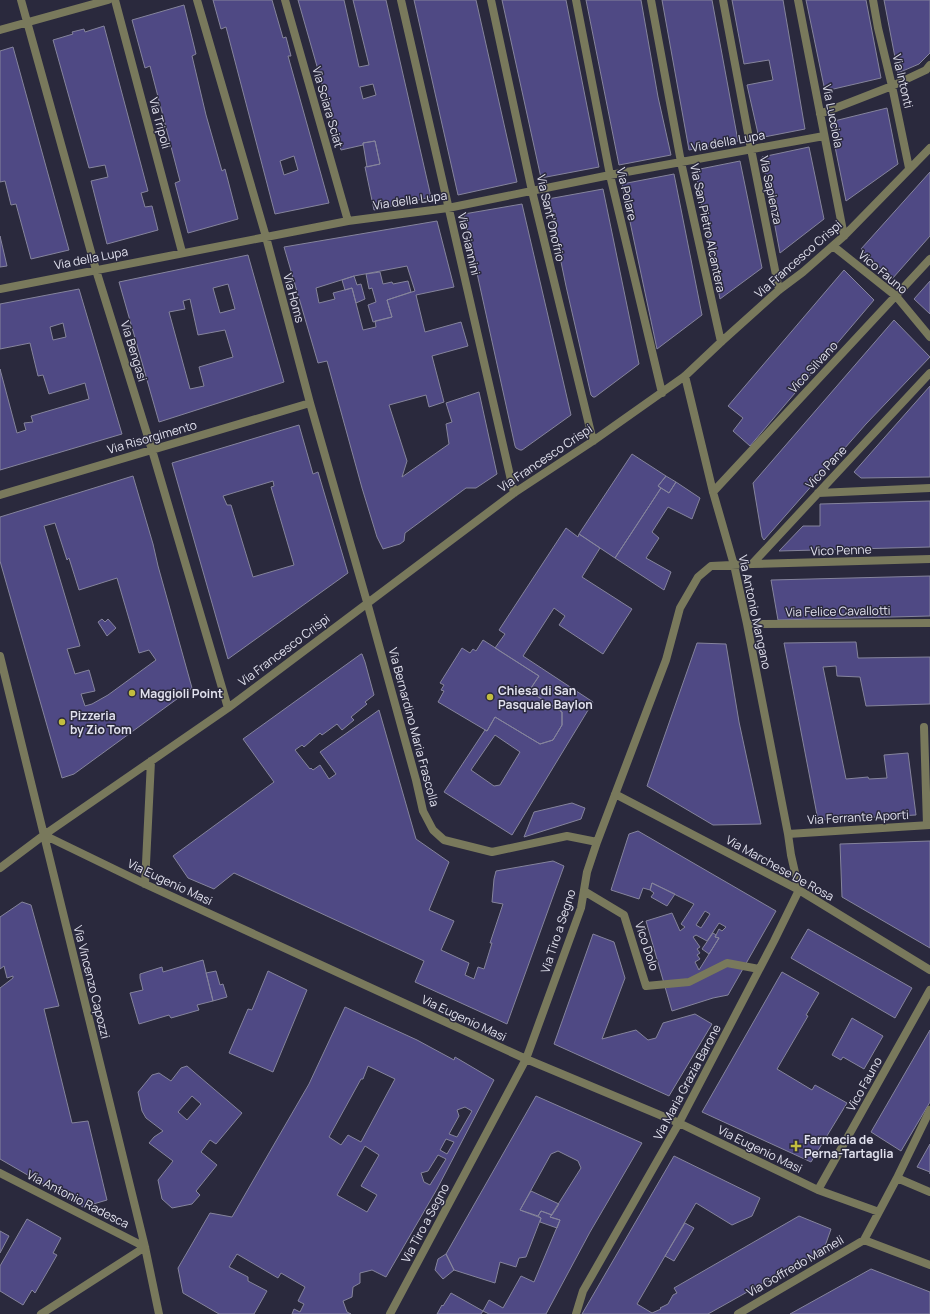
<svg xmlns="http://www.w3.org/2000/svg" width="930" height="1314" viewBox="0 0 930 1314" font-family="Manrope,sans-serif">
<rect width="100%" height="100%" fill="#2a293d"/>
<path fill="#4f4984" stroke="#85849c" fill-rule="evenodd" d="M213,0H272L283,38L286,37L291,56H288L329,203L275,214L226,27L221,29ZM294,156L298,170L284,175L280,161Z
M298,0H344L359,67L369,65L353,0H386L431,197L374,210L365,167L380,164L375,141L363,143V145L341,150ZM373,84L376,95L363,99L360,87Z
M414,0H476L517,182L458,195Z
M502,0H566L599,167L541,178Z
M586,0H641L658,97L671,155L619,165Z
M662,0H712L738,141L689,150Z
M732,0H783L805,129L759,138L747,85L773,80L769,60L744,64Z
M806,0H866L881,78L825,91Z
M884,0H930V53L919,64L898,73Z
M184,5L196,54L192,56L206,115L222,171L225,169L238,219L188,233L175,183L180,181L150,66L145,68L132,20Z
M104,26L148,191L141,193L145,207L152,206L158,230L107,244L91,181L108,177L105,165L89,168L53,40L73,34L72,32L84,29L85,32Z
M13,47L69,250L31,259L16,204L11,205L5,181L0,182V51Z
M887,108L898,164L846,201L830,122Z
M375,141L380,164L367,167L363,143Z
M809,147L824,219L780,253L762,157Z
M740,161L762,268L720,299L695,170Z
M930,172V236L892,279L861,249Z
M674,174L702,315L657,349L622,184Z
M603,189L639,364L595,397H593L591,395L566,286L548,199Z
M522,204L571,415L522,450H520L516,448L515,446L464,214Z
M437,221L454,287L416,295L425,332L461,322L468,346L432,356L444,402L429,407L426,395L389,405L407,461L402,477L449,444L446,424L452,422L446,403L479,392L497,474L476,488H466L405,533L404,541L400,544L383,549L377,537L362,488L327,361L318,363L284,247ZM407,266L415,291L387,300L392,317L375,321L376,327L363,330L352,288L333,293L335,299L319,303L316,288L354,276Z
M0,236L7,266L0,267Z
M248,255L284,382L159,422L119,282ZM228,284L235,309L220,313L213,288ZM190,299L198,335L225,330L233,357L199,367L204,386L190,389L169,312L185,309L183,301Z
M844,270L874,300L750,446L733,431L743,418L728,406Z
M380,272L383,284L392,282L393,284L408,281L411,292L387,300L392,317L373,322L368,305L376,302L372,288L369,289L366,274Z
M354,276L357,285L361,284L365,299L356,303L352,288L345,290L342,280Z
M930,281V314L914,299Z
M79,289L122,434L0,470V369L17,433L26,430L24,423L33,422L31,416L89,399L85,383L49,394L43,375L38,376L30,343L0,349V304ZM63,323L66,337L53,340L50,327Z
M894,320L930,357L866,424L764,540L762,537L753,483Z
M930,386V477L861,478L854,472Z
M299,425L313,474L318,472L348,573L228,659L172,463ZM273,481L274,486L271,487L294,565L253,577L231,505H227L223,496Z
M632,454L666,476L658,486L661,488L615,558L579,534Z
M133,476L153,544L158,566L192,688L74,774L62,778L0,561V517ZM55,523L67,560L69,558L79,590L117,578L139,653L149,650L156,660L108,695L92,704L85,706L81,694L95,691L89,670L75,674L67,649L80,646L44,526Z
M666,476L676,482L669,493L658,486Z
M676,482L700,498L692,519L668,507L652,532L659,538L646,558L671,572L664,590L615,558L661,488L669,493Z
M930,501V547L779,551L803,526H820V504Z
M566,528L578,537L579,534L600,548L582,577L632,609L603,654L559,625L565,616L554,608L523,656L593,702L512,835L444,792L485,730L487,731L495,717L540,744L553,740L562,725V712L529,691L539,676L495,648L505,634L499,630ZM495,735L520,752L500,785L494,786L471,770Z
M930,576V616L778,620L771,580Z
M102,619L105,622L108,619L116,628L107,636L98,622Z
M483,640L539,676L529,691L562,712V725L553,740L540,744L495,717L487,731L438,702L444,691L441,690L444,685L440,683L462,648L470,653L473,649L476,651Z
M856,642L858,658L930,657V704L866,706L860,677L837,676L836,666L823,667L846,779L868,777L869,779L887,778L884,755L908,753L916,815L818,820L784,643Z
M697,643L726,644L739,722L761,824L713,825L647,786Z
M361,654H362L365,662L374,695L365,702L367,704L351,717L354,720L342,730L337,724L322,735L320,733L304,747L302,745L295,750L310,769L311,768L313,770L320,765L329,779L336,774L320,752L379,710L416,839L449,862L429,910L454,921L441,950L469,963L465,975L474,979L478,967L484,969L492,943H490L503,904L492,902L494,879L496,871L553,861L564,866L507,1024L415,982L424,961L234,873L214,889L188,878L173,856L274,782L243,739Z
M572,803L585,808L581,819L524,837L534,812Z
M638,831L776,911L728,995L713,998L672,1011L646,921L672,913L680,931L685,927L681,924L694,904L652,883L650,890L643,888L639,899L611,890L629,834ZM705,911L710,914L701,928L696,925ZM719,923L726,927L722,931L719,929L715,937L719,938L699,970L695,962L700,959L697,955L700,953L697,949L700,947L693,937L696,935L707,941Z
M930,841V948L842,897L840,844Z
M652,883L675,894L667,906L651,897L654,893L650,890Z
M22,902L31,905L59,1006L44,1009L72,1123L88,1121L107,1200L83,1207L0,1159V988L13,978V976L7,978L4,966L0,969V917Z
M808,929L912,988L895,1018L791,958Z
M713,933L716,935L715,937L719,938L709,954L702,949Z
M593,934L614,942L625,978L602,1039L636,1030L648,1040L656,1038L663,1023L695,1014L712,1024L669,1096L554,1044Z
M203,960L213,1001L197,1005L199,1010L171,1018L169,1015L139,1024L130,993L143,990L140,978V974L162,967L163,972Z
M216,971L220,985L223,984L227,997L213,1001L206,973Z
M268,971L307,990L273,1072L229,1053L248,1009L252,1010Z
M782,972L819,993L806,1015L808,1016L777,1069L812,1090L815,1085L847,1103L811,1162L702,1112Z
M345,1007L417,1040L454,1060L455,1057L494,1080L437,1189L386,1277L372,1270L360,1273V1283L353,1287L352,1297L343,1301L347,1312L351,1314H292L294,1309L300,1312L304,1304L298,1301L305,1287L281,1273L278,1278L237,1254L229,1267L248,1277V1281L267,1291L254,1314H219L183,1293L178,1268L210,1213L232,1217L309,1084ZM368,1066L395,1079L361,1142L348,1135L341,1145L329,1137L361,1079H363ZM465,1107L472,1111L457,1137L449,1134L459,1116L457,1110ZM446,1139L454,1142L447,1154L440,1150ZM365,1146L379,1155L361,1186L377,1195L367,1212L337,1195ZM438,1155L446,1159L430,1185L424,1182L421,1173L428,1171Z
M852,1018L883,1036L864,1069L843,1057L841,1060L832,1055Z
M930,1030V1102L901,1151L871,1132Z
M187,1066L242,1113L216,1144L210,1140L201,1152L217,1165L196,1191L200,1195L192,1204L172,1208L162,1199L158,1180L173,1161L149,1143L154,1137L163,1131L146,1118L142,1111L138,1092L152,1075L159,1073L171,1081L181,1068ZM192,1096L201,1104L187,1120L178,1112Z
M536,1096L642,1143L590,1232L546,1314H489L483,1311L489,1300L503,1308L521,1276L534,1282L560,1220L550,1217L581,1168L578,1161L558,1151L551,1154L520,1210L541,1218L526,1257L519,1258L516,1267L500,1262L495,1283L454,1270L446,1254Z
M930,1144V1174V1172L917,1167Z
M674,1156L760,1198L752,1216L732,1225L696,1203L637,1304L652,1313L661,1309L660,1308L668,1304L673,1295L677,1293L674,1288L799,1216L831,1229L824,1249L708,1314H582Z
M531,1191L559,1204L552,1215L541,1211L538,1216L520,1210Z
M541,1211L552,1215L550,1217L560,1220L557,1228L540,1222L541,1218L538,1216Z
M27,1219L61,1238L53,1253L57,1255L49,1269L35,1293L32,1290L23,1305L0,1291V1266Z
M685,1223L694,1228L674,1261L665,1256Z
M0,1231L9,1236L0,1253Z
M446,1254L454,1270L443,1279L435,1270L438,1259Z
M871,1269L930,1292V1314H790Z
M451,1293L483,1311L481,1314H437L442,1305L443,1306Z"/>
<g fill="none" stroke-linecap="round" stroke-linejoin="round">
<path stroke="#79795c" stroke-width="8" d="M924,727L927,825"/>
<path stroke="#79795c" stroke-width="8" d="M21,0L96,270L152,450L228,708
M115,0L182,252
M197,0L266,237L310,403L367,602L416,780L423,811L433,830L444,840L492,852L567,836L597,842
M285,0L348,221
M401,0L514,493
M491,0L532,191L593,441
M576,0L610,175L662,393
M651,0L681,162L721,342
M723,0L751,149L779,290
M798,0L844,236
M873,0L878,28L892,86L909,168
M0,30L108,0
M820,114L892,86L926,70L930,65
M833,246L896,296L930,337
M0,289L348,221L448,208L610,175L824,136
M713,492L930,259
M818,493L930,488
M0,495L310,403
M752,564L930,559
M747,624L930,623
M0,656L145,1247L159,1314
M615,794L799,890L930,970
M788,834L930,825
M44,835L145,884L526,1059L679,1123L818,1190L879,1212
M0,868L44,835L228,708L514,493L593,441L685,376L721,342L779,290L803,272L844,236L930,148
M145,884L151,761
M584,891L624,915L646,986L689,982L727,963L759,969
M0,1173L145,1247
M897,1178L930,1110
M818,1190L930,990
M930,1192L897,1178L864,1240L930,1265
M41,1314L145,1247
M390,1314L526,1059L581,908L587,872L597,842L666,660L680,608L698,577L711,566L752,564L930,373
M576,1314L583,1291L679,1123L774,941L799,890L791,855L788,834L747,624L734,565L713,492L685,376
M738,1314L864,1240"/>
</g>
<g fill="#c2bd3f" stroke="#2a293d" stroke-width="1.5">
<circle cx="132" cy="693" r="4"/>
<circle cx="490" cy="697" r="4"/>
<circle cx="62" cy="722" r="4"/>
<path d="M794 1140h4v4h4v4h-4v4h-4v-4h-4v-4h4z"/>
</g>
<g text-anchor="middle" dominant-baseline="central" stroke-width="3" stroke-linejoin="round" paint-order="stroke">
<g font-size="12" fill="#e1e1ee" stroke="#2a293d">
<text transform="translate(903 81) rotate(77)">Via Intonti</text>
<text transform="translate(328 107) rotate(74)">Via Sciara Sciat</text>
<text transform="translate(833 116) rotate(79)">Via Lucciola</text>
<text transform="translate(160 123) rotate(75)">Via Tripoli</text>
<text transform="translate(728 141) rotate(-10)">Via della Lupa</text>
<text transform="translate(771 190) rotate(78)">Via Sapienza</text>
<text transform="translate(627 194) rotate(77)">Via Polare</text>
<text transform="translate(410 200) rotate(-8)">Via della Lupa</text>
<text transform="translate(551 218) rotate(77)">Via Sant'Onofrio</text>
<text transform="translate(708 228) rotate(78)">Via San Pietro Alcantera</text>
<text transform="translate(469 244) rotate(77)">Via Giannini</text>
<text transform="translate(91 258) rotate(-11)">Via della Lupa</text>
<text transform="translate(798 259) rotate(-41)">Via Francesco Crispi</text>
<text transform="translate(883 272) rotate(40)">Vico Fauno</text>
<text transform="translate(294 298) rotate(75)">Via Homs</text>
<text transform="translate(134 351) rotate(73)">Via Bengasi</text>
<text transform="translate(813 367) rotate(-47)">Vico Silvano</text>
<text transform="translate(152 437) rotate(-16)">Via Risorgimento</text>
<text transform="translate(545 458) rotate(-34)">Via Francesco Crispi</text>
<text transform="translate(826 467) rotate(-47)">Vico Pane</text>
<text transform="translate(841 550) rotate(-2)">Vico Penne</text>
<text transform="translate(838 611) rotate(-1)">Via Felice Cavallotti</text>
<text transform="translate(755 612) rotate(78)">Via Antonio Mangano</text>
<text transform="translate(284 650) rotate(-37)">Via Francesco Crispi</text>
<text transform="translate(414 727) rotate(75)">Via Bernardino Maria Frascolla</text>
<text transform="translate(858 817) rotate(-3)">Via Ferrante Aporti</text>
<text transform="translate(780 868) rotate(29)">Via Marchese De Rosa</text>
<text transform="translate(170 882) rotate(25)">Via Eugenio Masi</text>
<text transform="translate(558 931) rotate(-72)">Via Tiro a Segno</text>
<text transform="translate(647 946) rotate(72)">Vico Dolo</text>
<text transform="translate(92 982) rotate(76)">Via Vincenzo Capozzi</text>
<text transform="translate(464 1018) rotate(25)">Via Eugenio Masi</text>
<text transform="translate(687 1082) rotate(-62)">Via Maria Grazia Barone</text>
<text transform="translate(864 1084) rotate(-61)">Vico Fauno</text>
<text transform="translate(760 1149) rotate(26)">Via Eugenio Masi</text>
<text transform="translate(78 1199) rotate(27)">Via Antonio Radesca</text>
<text transform="translate(425 1223) rotate(-62)">Via Tiro a Segno</text>
<text transform="translate(795 1266) rotate(-30)">Via Goffredo Mameli</text>
</g>
<g font-size="12" font-weight="bold" fill="#e1e1ee" stroke="#2a293d" text-anchor="start">
<text x="498" y="690">Chiesa di San<tspan x="498" dy="14">Pasquale Baylon</tspan></text>
<text x="140" y="693">Maggioli Point</text>
<text x="70" y="715">Pizzeria<tspan x="70" dy="14">by Zio Tom</tspan></text>
<text x="804" y="1139">Farmacia de<tspan x="804" dy="14">Perna-Tartaglia</tspan></text>
</g>
</g>
</svg>
